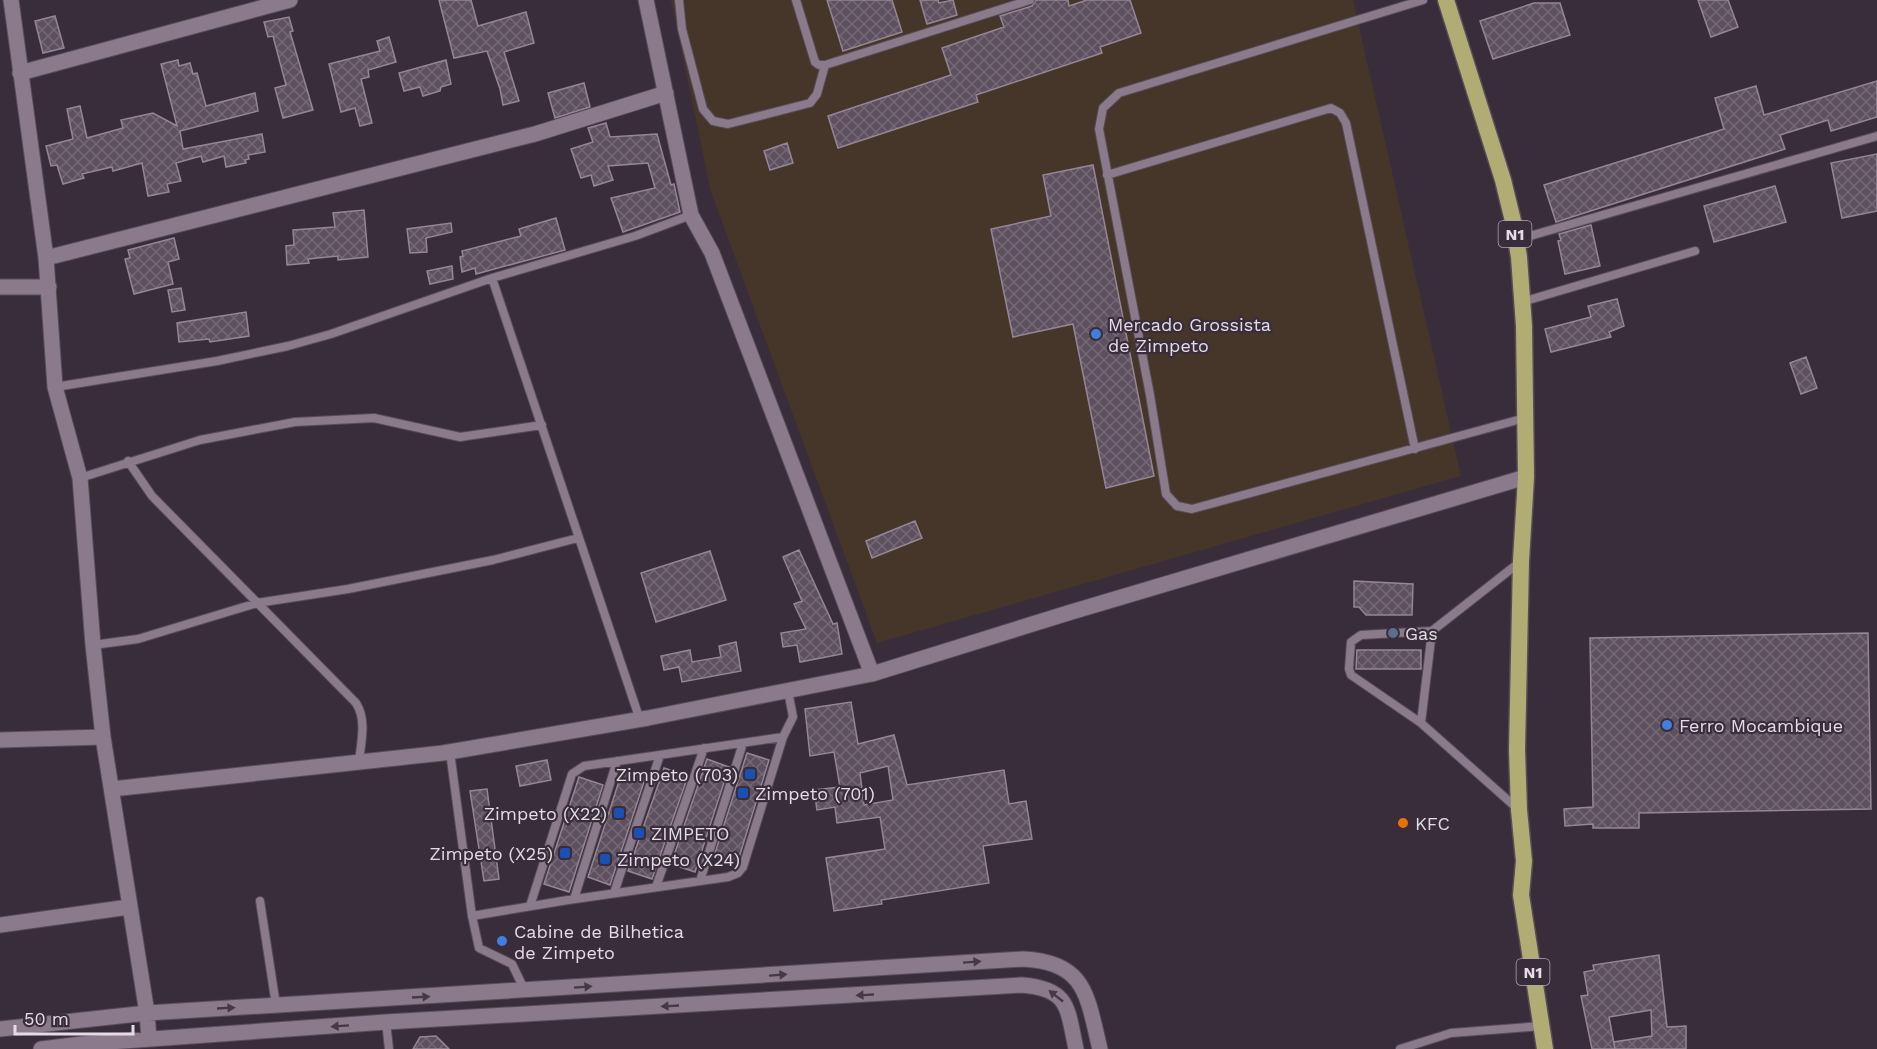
<svg xmlns="http://www.w3.org/2000/svg" width="1877" height="1049" viewBox="0 0 1877 1049" font-family="'Work Sans',sans-serif">
<defs>
<pattern id="building-cross-hatch" width="8" height="8" patternUnits="userSpaceOnUse" patternTransform="scale(1.5)"><rect width="8" height="8" fill="#5e505f"/><path d="M0 0l8 8M0 8l8-8" fill="none" stroke="#756976"/></pattern>
</defs>
<rect width="100%" height="100%" fill="#3a2d3b"/>
<path fill="#453629" d="M671,0H1353L1461,476L877,643L711,192Z"/>
<path fill="url(#building-cross-hatch)" stroke="#958596" stroke-width="1.5" fill-rule="evenodd" d="M439,0H471L478,26L526,12L534,43L504,52L519,101L503,105L500,89L487,51L454,58Z
M827,0H892L902,32L843,51Z
M920,0H938L939,3L953,0L957,15L927,24Z
M1036,0H1068L1069,6L1087,0H1130L1141,33L1100,47L1102,53L976,95L978,102L838,148L828,116L951,75L942,48L1004,27L1000,16L1032,6Z
M1698,0H1728L1738,27L1711,37Z
M1534,3H1560L1570,35L1493,59L1480,21Z
M55,16L64,48L43,53L35,21Z
M289,17L293,31L290,32L313,110L283,118L275,88L286,85L273,36L268,37L264,22Z
M389,37L396,62L368,70L369,77L361,79L372,123L360,126L355,108L341,112L329,64L380,51L377,41Z
M178,60L179,66L190,63L193,74L197,73L206,106L255,93L258,111L180,131L183,149L262,134L265,152L248,155L249,159L245,160L246,163L226,167L224,156L203,162L201,156L176,163L181,181L167,184L169,192L148,196L142,163L113,171L112,167L82,174L84,178L63,184L57,165L51,166L46,146L73,139L67,109L80,106L87,138L123,128L121,120L153,113L177,126L161,64Z
M446,60L451,84L441,87L440,91L423,96L420,87L404,91L399,73Z
M1877,81V117L1831,131L1828,120L1780,135L1785,149L1556,222L1544,185L1724,129L1715,98L1756,86L1764,115Z
M584,83L590,107L555,118L548,93Z
M606,123L610,137L657,134L671,185L674,184L680,212L623,232L611,198L655,188L648,163L608,166L613,180L594,186L591,175L581,178L571,149L593,142L588,128Z
M787,143L793,163L770,170L764,151Z
M1877,154V211L1842,218L1831,163Z
M1093,165L1154,476L1106,488L1073,324L1013,337L991,229L1051,216L1043,175Z
M1775,186L1786,222L1714,242L1704,206Z
M364,210L368,257L338,260V256L308,259L309,263L287,265L286,246L294,245L293,230L335,227L333,213Z
M556,218L565,250L476,274L475,268L462,272L460,257L463,256L462,251L521,236L519,229Z
M451,223L452,232L426,238L427,252L410,253L407,229Z
M1591,225L1600,266L1565,274L1558,241L1561,240L1559,234Z
M174,238L179,259L168,262L173,284L134,294L125,259L130,258L128,250Z
M452,266L453,279L430,284L427,271Z
M181,288L185,310L172,312L168,290Z
M1617,299L1624,326L1609,332L1611,337L1551,352L1545,329L1591,317L1588,306Z
M246,312L249,336L210,342L209,339L179,342L177,323Z
M1806,357L1817,388L1801,394L1790,363Z
M915,521L922,538L872,558L866,541Z
M799,550L833,624L837,623L842,654L800,662L797,645L783,647L781,633L806,629L794,604L802,601L783,557Z
M710,551L726,600L656,622L641,573Z
M1354,581L1413,584L1412,615H1366L1359,607H1354Z
M1868,633L1871,809L1639,813V828H1593V824L1565,826L1564,809L1593,807L1590,638Z
M736,642L741,671L682,682L679,667L664,670L661,656L690,650L692,662L721,657L719,646Z
M1357,650H1421V669H1356Z
M851,702L858,744L894,735L907,785L1004,770L1009,804L1026,801L1032,839L983,846L989,883L881,900L882,904L834,911L826,858L885,849L880,817L837,823L835,807L817,810L814,790L840,787L834,752L810,756L805,709ZM888,766L893,800L864,805L860,773Z
M747,753L769,760L737,864L714,856Z
M707,759L729,767L695,872L671,864Z
M547,760L551,780L520,786L516,766Z
M664,768L688,776L652,879L628,871Z
M622,772L645,779L610,885L588,877Z
M579,777L603,785L569,892L544,884Z
M487,789L499,879L484,881L470,791Z
M1659,955L1667,1027L1686,1026V1049H1615L1614,1042L1652,1036L1651,1010L1609,1017L1615,1049H1592L1581,996L1588,995L1584,972L1594,970L1593,965Z
M436,1036L449,1049H413L420,1037Z"/>
<g fill="none" stroke-linecap="round" stroke-linejoin="round">
<defs>
<path id="service" d="M679,0L682,29L703,109L713,121L728,124L810,103L817,94L825,65
M796,0L815,62L819,65H825L1030,0
M1423,0L1119,93L1103,108L1099,129L1150,395L1166,494L1177,506L1192,509L1525,418
M1107,175L1331,108L1340,113L1346,123L1415,449
M1516,240L1877,136
M492,278L640,720
M1522,302L1695,251
M55,387L217,361L288,346L331,334L492,278L635,236L691,215
M128,461L152,496L356,703C367,720 361,742 359,762
M80,478L200,440L295,422L374,418L460,437L542,425
M93,645L138,639L257,603L348,589L493,560L578,538
M1421,723L1351,675L1349,669L1351,642L1361,635L1432,631
M450,752L472,916L479,948L512,964L525,991
M1519,810L1421,723L1432,631L1520,562
M700,881L743,743
M656,887L704,748
M614,893L660,755
M574,899L617,761
M260,901L276,1005
M530,906L572,774L584,766L783,737
M472,916L568,900L728,877L738,873L743,867L783,737L793,717L788,691
M386,1022L389,1049
M1400,1049L1451,1033L1542,1026"/>
<path id="minor" d="M11,0L46,258L55,387L80,478L93,645L103,737L147,1013L149,1039
M646,0L691,215L712,253L872,674
M20,73L290,0
M46,258L535,134L666,93
M0,287H49
M0,740L103,737
M112,789L443,753L648,718L872,674L1068,613L1526,477
M0,925L129,907
M0,1029L147,1013L1023,959C1087,962 1087,997 1100,1049
M41,1049L82,1044L386,1022L1022,985C1070,989 1067,1008 1076,1049"/>
<path id="trunk" d="M1446,0L1503,180L1513,221L1519,257L1524,326L1526,477L1521,561L1517,750L1519,810L1524,861L1521,895L1545,1049"/>
</defs>
<use href="#service" stroke="#584c58" stroke-width="10"/>
<use href="#minor" stroke="#584c58" stroke-width="17"/>
<use href="#trunk" stroke="#584c58" stroke-width="19"/>
<use href="#service" stroke="#8a7a8b" stroke-width="8"/>
<use href="#minor" stroke="#8a7a8b" stroke-width="15"/>
<use href="#trunk" stroke="#b1ab74" stroke-width="16"/>
</g>
<defs><path id="oneway-solid" d="M-6-.8H1V-3.2L6.5 0L1 3.2V.8H-6Z" transform="scale(1.5)"/></defs>
<g fill="#463947">
<use href="#oneway-solid" transform="translate(972 962) rotate(-4)"/>
<use href="#oneway-solid" transform="translate(778 975) rotate(-4)"/>
<use href="#oneway-solid" transform="translate(583 987) rotate(-4)"/>
<use href="#oneway-solid" transform="translate(865 995) rotate(177)"/>
<use href="#oneway-solid" transform="translate(1056 996) rotate(-142)"/>
<use href="#oneway-solid" transform="translate(421 997) rotate(-3)"/>
<use href="#oneway-solid" transform="translate(670 1006) rotate(177)"/>
<use href="#oneway-solid" transform="translate(226 1008) rotate(-3)"/>
<use href="#oneway-solid" transform="translate(340 1026) rotate(176)"/>
</g>
<g fill="#3f7fe0" stroke="#3a2d3b" stroke-width="2">
<circle cx="1096" cy="334" r="6"/>
<circle cx="1667" cy="725" r="6"/>
<circle cx="502" cy="941" r="6"/>
</g>
<circle fill="#5c6f8a" stroke="#3a2d3b" stroke-width="2" cx="1393" cy="633" r="6"/>
<g fill="#1a4fb4" stroke="#3a2d3b" stroke-width="2">
<rect x="744" y="768" width="12" height="12" rx="3"/>
<rect x="737" y="787" width="12" height="12" rx="3"/>
<rect x="613" y="807" width="12" height="12" rx="3"/>
<rect x="633" y="827" width="12" height="12" rx="3"/>
<rect x="559" y="847" width="12" height="12" rx="3"/>
<rect x="599" y="853" width="12" height="12" rx="3"/>
</g>
<circle fill="#e8710a" stroke="#3a2d3b" stroke-width="2" cx="1403" cy="823" r="6"/>
<g text-anchor="middle" dominant-baseline="central" stroke-width="4.5" stroke-linejoin="round" paint-order="stroke">
<g fill="#3a2d3b" stroke="#b1a7b1" stroke-width="1.5">
<rect x="1498.5" y="221" width="33" height="26" rx="4.5"/>
<rect x="1516.5" y="959" width="33" height="26" rx="4.5"/>
</g>
<g font-size="16" font-weight="bold" fill="#e4dbe4">
<text x="1515" y="234">N1</text>
<text x="1533" y="972">N1</text>
</g>
<g font-size="18" fill="#e4dbe4" stroke="#3a2d3b" text-anchor="start">
<text x="1108" y="324">Mercado Grossista<tspan x="1108" dy="21">de Zimpeto</tspan></text>
<text x="1405" y="633">Gas</text>
<text x="1679" y="725">Ferro Mocambique</text>
<text x="738" y="774" text-anchor="end">Zimpeto (703)</text>
<text x="755" y="793">Zimpeto (701)</text>
<text x="607" y="813" text-anchor="end">Zimpeto (X22)</text>
<text x="1415" y="823">KFC</text>
<text x="651" y="833">ZIMPETO</text>
<text x="553" y="853" text-anchor="end">Zimpeto (X25)</text>
<text x="617" y="859">Zimpeto (X24)</text>
<text x="514" y="931">Cabine de Bilhetica<tspan x="514" dy="21">de Zimpeto</tspan></text>
</g>
</g>
<path d="M15 1025v9h118v-9" fill="none" stroke="#e4dbe4" stroke-width="3"/>
<text x="24" y="1025" font-size="18" fill="#e4dbe4" stroke="#3a2d3b" stroke-width="4.5" paint-order="stroke">50 m</text>
</svg>
